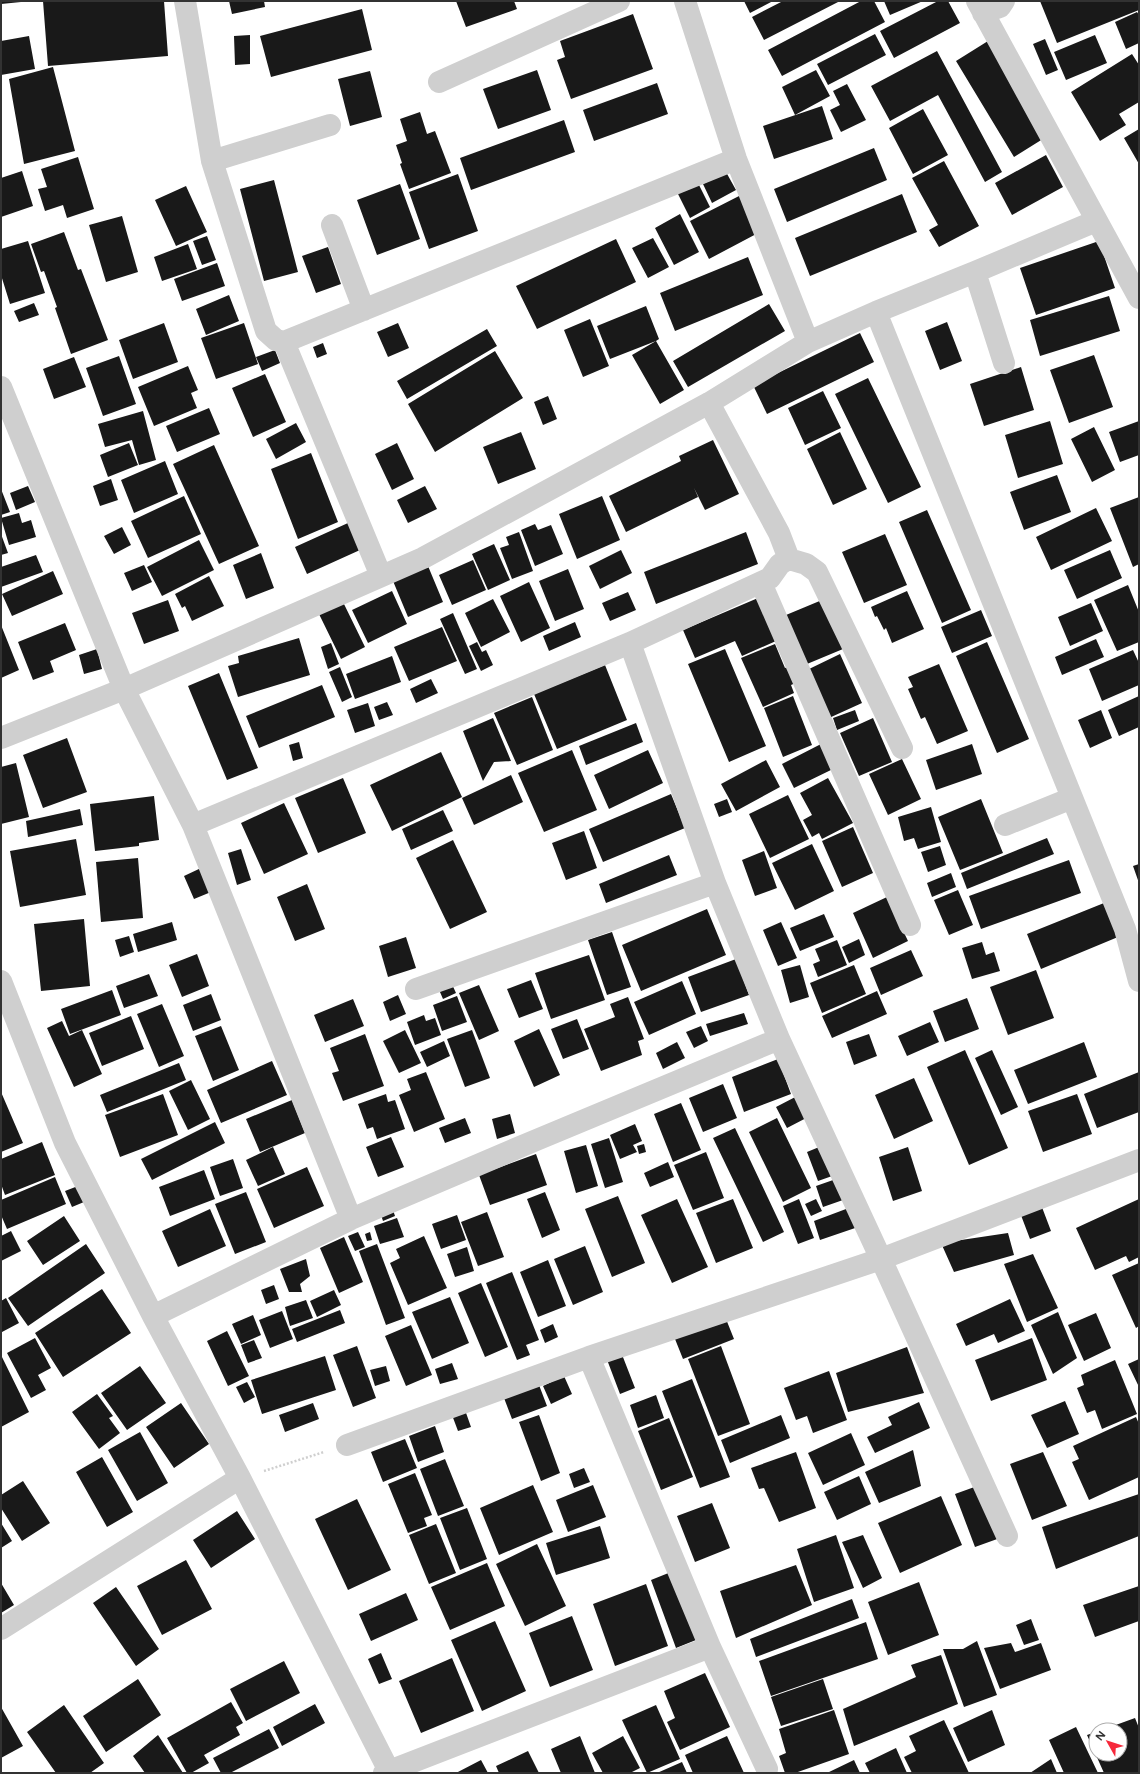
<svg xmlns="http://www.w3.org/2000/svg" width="1140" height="1774" viewBox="0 0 1140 1774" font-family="Figtree,sans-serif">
<rect width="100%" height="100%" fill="#fff"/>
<path fill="#191919" d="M1,1H21V2L1,4Z
M43,1H164L168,56L48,66Z
M229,1H264L265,7L232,14Z
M456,1H514L517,9L466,27Z
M744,1H773L750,13Z
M783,1H840L764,40L752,17Z
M861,1H874L885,22L782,76L768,50Z
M884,1H923L890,15Z
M938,1H948L960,23L894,58L880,31Z
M1040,1H1139V10L1057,43Z
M362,9L372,50L271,77L260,36Z
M1137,12L1139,15V43L1126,49L1115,22Z
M633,14L653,69L571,99L557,60L565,57L560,41Z
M875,34L886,55L828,85L817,64Z
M250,35V64L235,65L234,36Z
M1095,35L1107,63L1066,80L1054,52Z
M29,36L35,69L1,75V41Z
M1045,39L1058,70L1046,75L1033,44Z
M988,41L1046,137L1014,157L956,61Z
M937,51L1002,172L985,182L938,95L890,121L871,86Z
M1132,54L1139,65V102L1119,114L1126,125L1100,141L1071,92Z
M53,67L75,151L24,164L9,79Z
M537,70L551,110L498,129L483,89Z
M816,70L830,96L795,115L782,87Z
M370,71L382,117L350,126L338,79Z
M657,83L668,114L594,141L583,110Z
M847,84L866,120L841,132L830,110L840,105L833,91Z
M822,106L833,139L774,159L763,126Z
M923,109L948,155L913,174L889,128Z
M420,112L427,134L435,131L451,173L409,189L400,164L402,163L396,145L407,141L400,119Z
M564,120L575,152L471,190L460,158Z
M1139,129V164L1124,138Z
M874,148L887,180L787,222L774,189Z
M1046,155L1063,187L1012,215L995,183Z
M78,157L94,209L67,218L63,205L45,211L38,189L47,187L41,169Z
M944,161L979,226L939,247L929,230L938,225L912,178Z
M22,171L33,206L1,217V178Z
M726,172L736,190L712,203L703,184Z
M458,174L478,231L429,249L409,192Z
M696,179L710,207L690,218L676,190Z
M274,180L298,272L264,281L240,189Z
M400,184L420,239L377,255L357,200Z
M186,186L207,232L176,246L155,200Z
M902,194L917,232L810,276L795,238Z
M741,195L760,232L709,259L690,221Z
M680,214L699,252L674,265L655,228Z
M122,216L138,272L106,282L89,225Z
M64,232L78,270L81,269L108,340L71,354L55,308L57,307L44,271L41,272L31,244Z
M207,236L216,260L202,265L193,241Z
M653,238L669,267L648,278L632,248Z
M616,239L636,282L537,329L516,286Z
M28,241L45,293L10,304L1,275V249Z
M1099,241L1115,288L1036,315L1020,268Z
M188,244L197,269L162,281L154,257Z
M328,247L341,284L316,293L302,256Z
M748,257L763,295L675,331L660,293Z
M217,263L225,286L182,301L174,279Z
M229,295L239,321L206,335L196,309Z
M1109,296L1120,331L1040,356L1030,320Z
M34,303L39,315L19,322L14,311Z
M769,304L785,331L688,387L673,361Z
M646,306L659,339L656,341L684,390L660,404L632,355L656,341L610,359L597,326Z
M590,319L609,366L583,377L564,330Z
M947,322L962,361L940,370L925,331Z
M164,323L178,362L133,379L119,340Z
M244,323L258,364L216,379L201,338Z
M398,323L409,348L388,357L377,332Z
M487,329L497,346L407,399L397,381Z
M860,333L874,362L767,414L753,385Z
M323,343L327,354L317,358L313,347Z
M275,350L280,363L262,371L256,357Z
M495,351L523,398L435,452L408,404Z
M1094,355L1113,407L1069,423L1050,370Z
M119,356L136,404L103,416L86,368Z
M74,357L86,387L54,399L43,369Z
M188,366L198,390L191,393L197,408L154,426L138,387Z
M1021,367L1034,410L984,426L970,384Z
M265,374L286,422L253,437L232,388Z
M868,378L921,487L888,503L835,394Z
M823,391L841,428L805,445L788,408Z
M548,396L557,419L543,425L534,402Z
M209,408L220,434L177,452L166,426Z
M143,411L156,460L139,465L132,440L105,447L98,424Z
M1050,421L1063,464L1018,478L1005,435Z
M1139,421V455L1120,462L1109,432Z
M296,423L306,442L276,459L266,439Z
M1094,427L1115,470L1092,482L1071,439Z
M521,432L536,469L498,484L483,447Z
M840,432L867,489L833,505L807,449Z
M713,440L739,494L705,510L694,488L698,497L626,532L609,496L681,461L679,456Z
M129,443L138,465L108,477L100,455Z
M397,443L414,479L392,490L375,454Z
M214,445L259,546L219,564L173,464Z
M311,453L338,522L298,539L271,469Z
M165,461L178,494L134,513L121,480Z
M1057,475L1071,512L1024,530L1010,492Z
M111,479L118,500L100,506L93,486Z
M28,486L35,502L16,510L10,493Z
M425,486L437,509L408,523L397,500Z
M1,489L10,512L1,515Z
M184,496L201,534L148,558L131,521Z
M602,496L620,540L577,559L559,514Z
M1139,497V564L1133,567L1110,508Z
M1096,508L1112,541L1051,570L1036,537Z
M927,510L971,610L942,623L899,522Z
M19,513L22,523L31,520L36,537L9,545L1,518Z
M348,523L360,550L307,574L295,547Z
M535,524L538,530L551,525L563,554L535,566L521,530Z
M122,527L131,545L114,554L104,536Z
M519,532L533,571L512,579L500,548L509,545L506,537Z
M746,532L758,564L656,604L644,572Z
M1,534L8,553L1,555Z
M885,534L907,585L864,603L842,552Z
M199,540L214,570L162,596L147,567Z
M494,544L510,580L488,590L472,554Z
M621,550L632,573L600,589L589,566Z
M1110,550L1122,578L1077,599L1064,570Z
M261,553L274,588L246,599L233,565Z
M36,555L43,572L1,587V567Z
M473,560L486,590L452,605L439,575Z
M144,565L152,582L132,591L124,573Z
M428,566L443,602L408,617L393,581Z
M568,569L584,609L555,621L539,581Z
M53,571L63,594L12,616L2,594Z
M209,576L224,606L192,621L185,606L182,608L175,594Z
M529,582L550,628L521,642L500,596Z
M1128,585L1139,612V642L1117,651L1094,600Z
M392,591L407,624L368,643L352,610Z
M907,591L924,629L892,643L886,628L884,630L877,616L875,617L871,607Z
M628,592L636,610L610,621L602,603Z
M758,598L776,641L742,656L735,641L695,658L683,630Z
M493,599L510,632L481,647L465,613Z
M168,600L179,631L144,644L132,613Z
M822,600L843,649L807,664L786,615Z
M343,602L365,647L341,659L319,614Z
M1091,603L1103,631L1070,646L1058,617Z
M981,610L992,636L952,653L941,627Z
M453,613L477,669L465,674L440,619Z
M575,622L581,637L549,651L543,636Z
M65,623L76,650L50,661L54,672L33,680L18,642Z
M1,625L19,670L1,678Z
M442,627L457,661L409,681L394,647Z
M299,638L310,675L238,697L228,666L239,663L238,656Z
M1096,639L1104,657L1062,675L1055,657Z
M477,642L482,652L486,650L493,665L481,671L469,646Z
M987,642L1029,739L997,753L956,656Z
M331,643L339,664L328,669L321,647Z
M775,644L785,668L790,666L798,682L791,685L794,693L763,707L741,658Z
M97,649L102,669L84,674L79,655Z
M725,649L766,746L729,762L688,664Z
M1133,650L1139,663V685L1102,701L1089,669Z
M840,654L862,703L829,718L807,670Z
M392,656L401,682L355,699L346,674Z
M939,664L968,731L937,744L925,717L921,719L908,689L913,687L908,677Z
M605,665L627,720L557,749L534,694Z
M340,667L352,697L342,702L329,672Z
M219,673L258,768L227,780L188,686Z
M431,679L438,693L416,703L410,689Z
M322,685L335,717L259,748L246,716Z
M793,696L812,745L783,757L764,708Z
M1139,696V727L1119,736L1108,710Z
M532,697L553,750L517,765L494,713Z
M387,702L393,715L379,720L374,707Z
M368,703L375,726L355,733L347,710Z
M855,710L859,721L837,730L833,718Z
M1101,710L1112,738L1090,748L1078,720Z
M493,718L511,761L494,762L483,781L463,731Z
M873,718L892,762L859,776L840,733Z
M636,723L643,742L586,765L579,746Z
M67,738L87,792L43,808L23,755Z
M299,742L303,758L293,761L289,745Z
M821,744L833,769L794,788L782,764Z
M972,744L982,774L936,790L926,760Z
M572,750L597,810L544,832L518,773Z
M648,750L663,783L609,809L594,775Z
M441,752L462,797L392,831L370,785Z
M902,759L921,799L888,815L869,774Z
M766,760L780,787L736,811L721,784Z
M16,763L29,817L1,824V767Z
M511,775L523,802L474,825L462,798Z
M343,778L366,833L318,853L295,798Z
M828,778L853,823L822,839L819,833L812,837L803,820L812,815L800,793Z
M671,794L685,828L603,862L589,829Z
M788,795L809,839L770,858L749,814Z
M154,796L159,840L139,843V846L95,851L90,804Z
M727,799L732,812L719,817L714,804Z
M981,799L1003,853L960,870L938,817Z
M284,803L308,854L264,874L241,823Z
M931,807L941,842L918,849L914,838L904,841L898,817Z
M80,809L83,825L28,837L26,821Z
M443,810L453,831L411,850L402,829Z
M853,827L873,873L842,887L822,841Z
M584,831L597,868L566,880L552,843Z
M1047,838L1054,854L967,889L961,873Z
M76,839L86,895L20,907L10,851Z
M453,840L487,912L450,929L416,858Z
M812,844L834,891L795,910L772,863Z
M940,846L946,865L928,872L921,852Z
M241,849L251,880L237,885L228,853Z
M764,851L777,888L755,896L742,860Z
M669,855L677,875L606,903L599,884Z
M138,858L143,918L101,922L96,862Z
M1069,860L1081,893L981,929L969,896Z
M1139,864V883L1133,866Z
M201,868L211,892L194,899L184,876Z
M951,873L956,887L932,897L927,883Z
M307,884L325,929L295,941L277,897Z
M958,890L973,925L949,935L934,900Z
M887,897L908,941L873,958L853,913Z
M1104,903L1118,937L1041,969L1027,934Z
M707,909L726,955L641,991L622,945Z
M824,914L834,937L800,951L790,928Z
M84,919L90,986L41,991L34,924Z
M172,922L177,940L138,952L133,934Z
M781,922L797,958L778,966L763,930Z
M612,932L631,987L607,995L588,940Z
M129,936L134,952L120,957L115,940Z
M406,937L416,968L388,977L379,946Z
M859,939L865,955L849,963L842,947Z
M837,940L847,965L818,977L813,964L820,961L815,949Z
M982,942L986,955L994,952L1000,971L972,979L962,948Z
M911,950L923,976L881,995L870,968Z
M197,954L209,986L182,997L169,965Z
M589,955L605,1000L551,1019L535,973Z
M736,959L749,995L701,1012L688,977Z
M800,965L809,997L790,1003L781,970Z
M854,965L866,994L822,1013L810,983Z
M1036,970L1054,1018L1008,1035L990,987Z
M149,974L158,996L124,1008L116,986Z
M450,980L456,993L443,999L437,985Z
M531,980L543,1009L519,1018L507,989Z
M682,981L696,1014L649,1035L634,1002Z
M479,985L499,1031L479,1040L459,993Z
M112,990L121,1015L70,1034L61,1009Z
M877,991L887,1014L832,1038L822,1016Z
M211,994L221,1020L193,1031L183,1005Z
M398,995L406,1014L390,1021L383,1002Z
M457,996L467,1022L442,1031L433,1005Z
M628,997L644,1039L638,1041L642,1055L601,1071L584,1029L615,1017L610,1004Z
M967,998L979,1029L945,1042L933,1011Z
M353,999L364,1026L325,1042L314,1015Z
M162,1004L184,1056L159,1067L137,1014Z
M744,1013L748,1024L710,1036L706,1024Z
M424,1015L426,1021L435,1018L441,1035L415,1045L407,1022Z
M131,1016L144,1049L102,1066L89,1033Z
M577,1019L589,1049L563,1059L551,1029Z
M62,1021L69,1036L82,1030L102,1074L74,1087L47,1028Z
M930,1022L939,1042L907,1056L898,1036Z
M221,1026L239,1070L213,1081L195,1036Z
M701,1026L708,1041L694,1048L686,1032Z
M539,1029L560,1075L534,1087L514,1041Z
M405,1030L421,1063L399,1073L383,1041Z
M472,1030L490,1078L465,1087L447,1039Z
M365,1034L384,1086L343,1101L332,1073L339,1071L330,1048Z
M869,1034L877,1056L854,1065L846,1042Z
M444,1041L450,1056L427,1067L420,1052Z
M677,1042L685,1058L663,1069L656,1053Z
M1084,1042L1097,1077L1028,1104L1014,1070Z
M965,1050L1008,1148L969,1165L927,1067Z
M992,1050L1018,1107L1001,1115L975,1058Z
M778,1059L791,1094L744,1112L732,1077Z
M272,1061L287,1095L221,1123L207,1090Z
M179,1063L186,1080L107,1112L100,1095Z
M426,1072L445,1119L414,1132L399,1095L411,1090L407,1079Z
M1139,1072V1112L1097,1128L1084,1094Z
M914,1078L933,1121L894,1139L875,1095Z
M191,1080L210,1119L188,1130L169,1091Z
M723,1084L737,1118L703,1132L689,1098Z
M1,1092L23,1143L1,1152Z
M163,1094L178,1135L120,1157L105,1115Z
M386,1094L388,1102L395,1100L405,1129L377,1139L373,1127L367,1129L358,1104Z
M801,1094L812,1115L787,1128L776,1107Z
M1077,1094L1092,1134L1043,1152L1028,1111Z
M292,1100L305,1133L260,1152L246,1119Z
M681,1103L701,1150L673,1162L654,1114Z
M510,1114L515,1133L497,1139L492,1119Z
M465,1118L471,1133L445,1143L439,1128Z
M777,1118L811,1188L783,1202L749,1132Z
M215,1122L225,1143L152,1180L141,1159Z
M635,1124L642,1141L633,1145L637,1152L620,1159L610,1135Z
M735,1128L784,1232L763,1242L713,1138Z
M391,1137L404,1167L378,1177L366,1147Z
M609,1138L623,1182L605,1188L591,1144Z
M42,1142L55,1175L5,1195L1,1184V1159Z
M644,1144L646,1152L639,1154L637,1146Z
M586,1145L598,1186L576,1193L564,1151Z
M824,1145L835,1175L818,1181L807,1152Z
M273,1147L285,1174L258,1186L246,1160Z
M908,1147L922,1191L893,1201L879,1157Z
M706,1152L724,1198L693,1210L674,1165Z
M536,1154L547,1185L490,1205L479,1175Z
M233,1159L243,1188L220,1196L210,1167Z
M668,1162L674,1177L650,1187L644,1173Z
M307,1167L324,1206L274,1228L257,1189Z
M204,1170L215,1199L170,1216L159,1187Z
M55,1177L66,1204L7,1229L1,1215V1200Z
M836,1179L843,1200L823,1207L816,1186Z
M78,1186L84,1202L72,1207L65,1191Z
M246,1192L266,1242L235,1254L215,1204Z
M545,1192L560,1230L542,1238L527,1199Z
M618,1196L645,1263L612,1277L585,1209Z
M677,1199L708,1267L672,1283L641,1215Z
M733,1199L753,1248L716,1263L696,1213Z
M799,1199L814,1238L798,1244L783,1206Z
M816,1199L822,1211L811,1216L805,1204Z
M1139,1199V1257L1129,1262L1126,1256L1095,1270L1076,1228Z
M1040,1202L1051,1231L1030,1239L1019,1210Z
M854,1206L861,1226L820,1240L814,1221Z
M392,1207L395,1216L383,1221L380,1212Z
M210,1209L226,1246L178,1267L162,1231Z
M487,1212L504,1257L478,1266L461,1222Z
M457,1215L466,1240L441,1249L432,1224Z
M64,1216L80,1241L43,1265L27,1241Z
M397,1218L404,1237L380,1244L374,1226Z
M11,1231L21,1251L1,1261V1236Z
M358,1232L365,1247L355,1251L348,1236Z
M370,1232L372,1240L367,1241L365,1234Z
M1008,1233L1014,1255L954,1272L941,1243Z
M424,1236L447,1288L408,1305L390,1263L400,1258L396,1249Z
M344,1237L363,1282L339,1293L320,1248Z
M86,1244L105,1273L28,1326L8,1298Z
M377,1244L405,1318L386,1325L359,1251Z
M585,1246L603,1292L573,1305L554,1259Z
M467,1247L474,1271L455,1277L447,1254Z
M1033,1254L1058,1308L1027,1322L1004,1264Z
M306,1259L310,1276L300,1284L302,1292H289L280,1269Z
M548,1260L566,1306L538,1317L520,1272Z
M1139,1263V1326L1136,1328L1112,1275Z
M512,1272L539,1340L526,1345L530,1355L517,1360L486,1283Z
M481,1283L508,1347L485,1357L458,1293Z
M274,1285L279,1299L266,1304L261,1290Z
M102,1289L131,1333L63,1377L35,1333Z
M334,1290L341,1305L317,1317L310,1301Z
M450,1297L469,1343L432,1359L412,1312Z
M6,1298L19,1323L2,1332L1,1301Z
M1010,1299L1025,1331L998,1343L994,1334L966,1346L956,1324Z
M306,1300L313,1318L290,1326L285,1307Z
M340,1310L345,1323L297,1342L292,1329Z
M282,1311L293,1339L270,1348L259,1320Z
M1058,1312L1077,1358L1053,1374L1031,1325Z
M1096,1313L1111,1348L1084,1361L1068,1325Z
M253,1315L261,1335L241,1344L232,1324Z
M726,1319L734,1339L683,1359L675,1339Z
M553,1324L558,1337L545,1343L540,1330Z
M411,1325L432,1375L406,1386L385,1336Z
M227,1331L249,1376L228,1386L207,1341Z
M35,1338L51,1368L38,1375L46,1390L31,1398L7,1353Z
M1032,1338L1047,1380L991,1401L975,1360Z
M254,1340L262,1358L248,1363L241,1345Z
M357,1346L376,1398L353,1407L333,1355Z
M721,1346L750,1424L718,1436L688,1359Z
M907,1347L924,1393L848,1412L836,1373Z
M621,1352L635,1388L620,1394L606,1357Z
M1,1355L29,1412L1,1427Z
M325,1356L336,1390L262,1414L251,1380Z
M1139,1359V1387L1128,1364Z
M1115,1360L1137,1414L1102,1429L1095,1410L1087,1413L1077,1388L1084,1385L1081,1375Z
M452,1363L458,1379L440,1384L435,1369Z
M140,1366L166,1403L127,1430L101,1393Z
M386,1366L390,1381L375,1386L370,1370Z
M829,1371L847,1420L813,1433L807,1416L796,1420L784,1388Z
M564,1376L572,1394L551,1404L543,1386Z
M692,1379L730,1477L700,1488L662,1391Z
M247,1382L255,1397L244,1403L236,1387Z
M539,1385L547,1406L512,1419L504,1398Z
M97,1394L113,1416L109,1418L120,1433L99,1449L72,1412Z
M656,1395L664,1418L638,1428L630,1405Z
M1065,1401L1079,1434L1047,1448L1031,1415Z
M919,1402L930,1428L875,1453L867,1437L892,1425L888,1417Z
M181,1403L209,1444L174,1468L146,1427Z
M313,1403L319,1419L285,1432L279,1415Z
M465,1410L471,1427L458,1431L452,1415Z
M539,1415L560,1473L541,1481L519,1422Z
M781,1415L790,1438L730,1463L721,1440Z
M1136,1417L1139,1424V1477L1089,1500L1072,1462L1079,1459L1073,1446Z
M669,1418L693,1477L661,1490L638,1431Z
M435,1426L444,1452L418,1462L409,1436Z
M140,1432L168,1483L137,1501L108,1450Z
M851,1433L865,1465L823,1485L808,1453Z
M405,1439L417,1468L383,1482L371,1452Z
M913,1450L921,1486L879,1503L865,1472Z
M796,1452L816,1508L779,1522L764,1488L759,1489L751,1468Z
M1043,1452L1067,1506L1032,1520L1010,1464Z
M102,1457L133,1512L107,1527L76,1472Z
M445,1459L464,1506L438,1516L420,1469Z
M584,1468L590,1482L574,1488L569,1474Z
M415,1473L432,1515L424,1518L427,1526L408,1533L388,1484Z
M859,1476L871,1504L837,1520L824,1492Z
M23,1481L50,1523L22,1541L1,1508V1495Z
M533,1485L553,1532L499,1555L480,1508Z
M593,1485L606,1517L568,1532L556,1500Z
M980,1485L1000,1538L975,1547L955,1494Z
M1139,1494V1536L1056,1569L1042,1527Z
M941,1496L962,1545L900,1573L878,1523Z
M357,1499L391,1570L348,1590L315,1519Z
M712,1503L730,1548L695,1562L677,1516Z
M467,1508L487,1559L460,1570L440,1518Z
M237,1511L255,1539L211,1568L193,1540Z
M1,1523L12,1541L1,1548Z
M436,1524L456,1573L429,1584L409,1535Z
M600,1526L610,1558L556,1575L546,1543Z
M836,1535L854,1588L814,1602L797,1549Z
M863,1535L882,1578L863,1588L842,1542Z
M537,1544L566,1606L525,1626L496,1564Z
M186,1560L212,1609L162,1635L137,1586Z
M487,1563L505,1606L450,1630L431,1587Z
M796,1565L812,1605L736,1638L720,1591Z
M671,1572L696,1640L676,1648L651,1580Z
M919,1582L939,1635L888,1655L868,1602Z
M1,1583L14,1605L1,1613Z
M646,1584L668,1646L615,1666L593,1604Z
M1139,1586V1621L1095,1637L1083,1605Z
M116,1587L159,1649L136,1666L93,1603Z
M406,1593L418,1620L371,1641L359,1614Z
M852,1599L859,1618L756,1657L750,1639Z
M572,1616L593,1670L550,1687L529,1633Z
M1031,1619L1039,1640L1024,1645L1016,1625Z
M495,1621L526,1691L482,1711L451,1640Z
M866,1622L878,1659L771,1696L759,1661Z
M977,1641L997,1695L964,1707L943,1649H963Z
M1011,1643L1015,1652L1041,1643L1051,1670L1000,1689L984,1648Z
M381,1653L392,1679L379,1684L368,1659Z
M941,1655L958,1704L854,1746L843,1709L916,1677L911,1665Z
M452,1658L474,1711L421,1733L399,1681Z
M284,1661L300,1693L246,1721L230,1689Z
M705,1673L730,1727L680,1750L667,1722L675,1718L664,1691Z
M138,1679L161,1715L106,1752L83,1716Z
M823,1679L833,1709L781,1726L771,1697Z
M231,1702L243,1723L236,1727L240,1735L204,1755L209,1763L191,1773H187L167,1738Z
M315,1704L325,1723L282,1746L273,1727Z
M64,1705L104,1763L90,1773H56L27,1732Z
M656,1705L680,1759L647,1773L622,1720Z
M1,1707L23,1746L1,1758Z
M834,1710L849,1754L795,1773H785L779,1756L786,1753L779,1729Z
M992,1710L1005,1745L968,1762L953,1728Z
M1135,1718L1139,1728V1773H1104L1087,1735L1096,1732V1754H1120V1730H1102Z
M944,1720L969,1773H912L904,1757L916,1751L909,1736Z
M1076,1727L1098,1773H1064L1049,1740Z
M269,1729L279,1748L230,1773H221L213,1758Z
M158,1735L183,1773H145L133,1756Z
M580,1736L595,1773H561L551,1749Z
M623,1736L640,1768L630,1773H603L592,1753Z
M727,1736L744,1773H693L685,1755Z
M896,1748L907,1773H870L865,1763Z
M528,1751L539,1773H499L496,1766Z
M1051,1759L1057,1773H1030Z
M481,1760L488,1773H456Z
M854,1760L860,1773H827Z
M682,1762L687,1773H657Z"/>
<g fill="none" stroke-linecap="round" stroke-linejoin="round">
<path stroke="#cfcfcf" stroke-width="2.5" stroke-dasharray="2 2" stroke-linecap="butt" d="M264,1471L324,1452"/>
<path stroke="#cfcfcf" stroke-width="22" d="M185,1L212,161L266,331L276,340L284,342L736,159
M685,1L736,159L808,342
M977,1L1139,298
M983,13L1000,7L1004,1
M439,82L619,1
M212,161L330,125
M332,225L364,310
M975,272L1004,363
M876,312L1125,929L1139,981
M284,342L381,576
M1,387L124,689L193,825L351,1219
M789,559L806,564L817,572L902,748
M761,583L910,925
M630,643L715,883L779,1039L881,1259L1007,1536
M1,738L124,689L423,558L709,403L808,342L876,312L975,272L1096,221
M193,825L630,643L770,578L780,564L789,559L779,533L709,403
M1005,825L1072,798
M1,981L65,1143L153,1316L240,1478L390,1773
M416,989L715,883
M153,1316L351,1219L534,1141L779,1039
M589,1357L710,1647L767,1769
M347,1445L589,1357L881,1259L1139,1160
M1,1629L240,1478
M384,1773L710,1647"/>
</g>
<rect width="1140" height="1774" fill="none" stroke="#323232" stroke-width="4"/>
<g transform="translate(1108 1742) rotate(309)"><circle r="19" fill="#ffffff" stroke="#adadad"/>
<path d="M0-3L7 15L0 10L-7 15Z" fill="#f6283b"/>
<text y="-6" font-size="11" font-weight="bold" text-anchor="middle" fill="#323232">N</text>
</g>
</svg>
